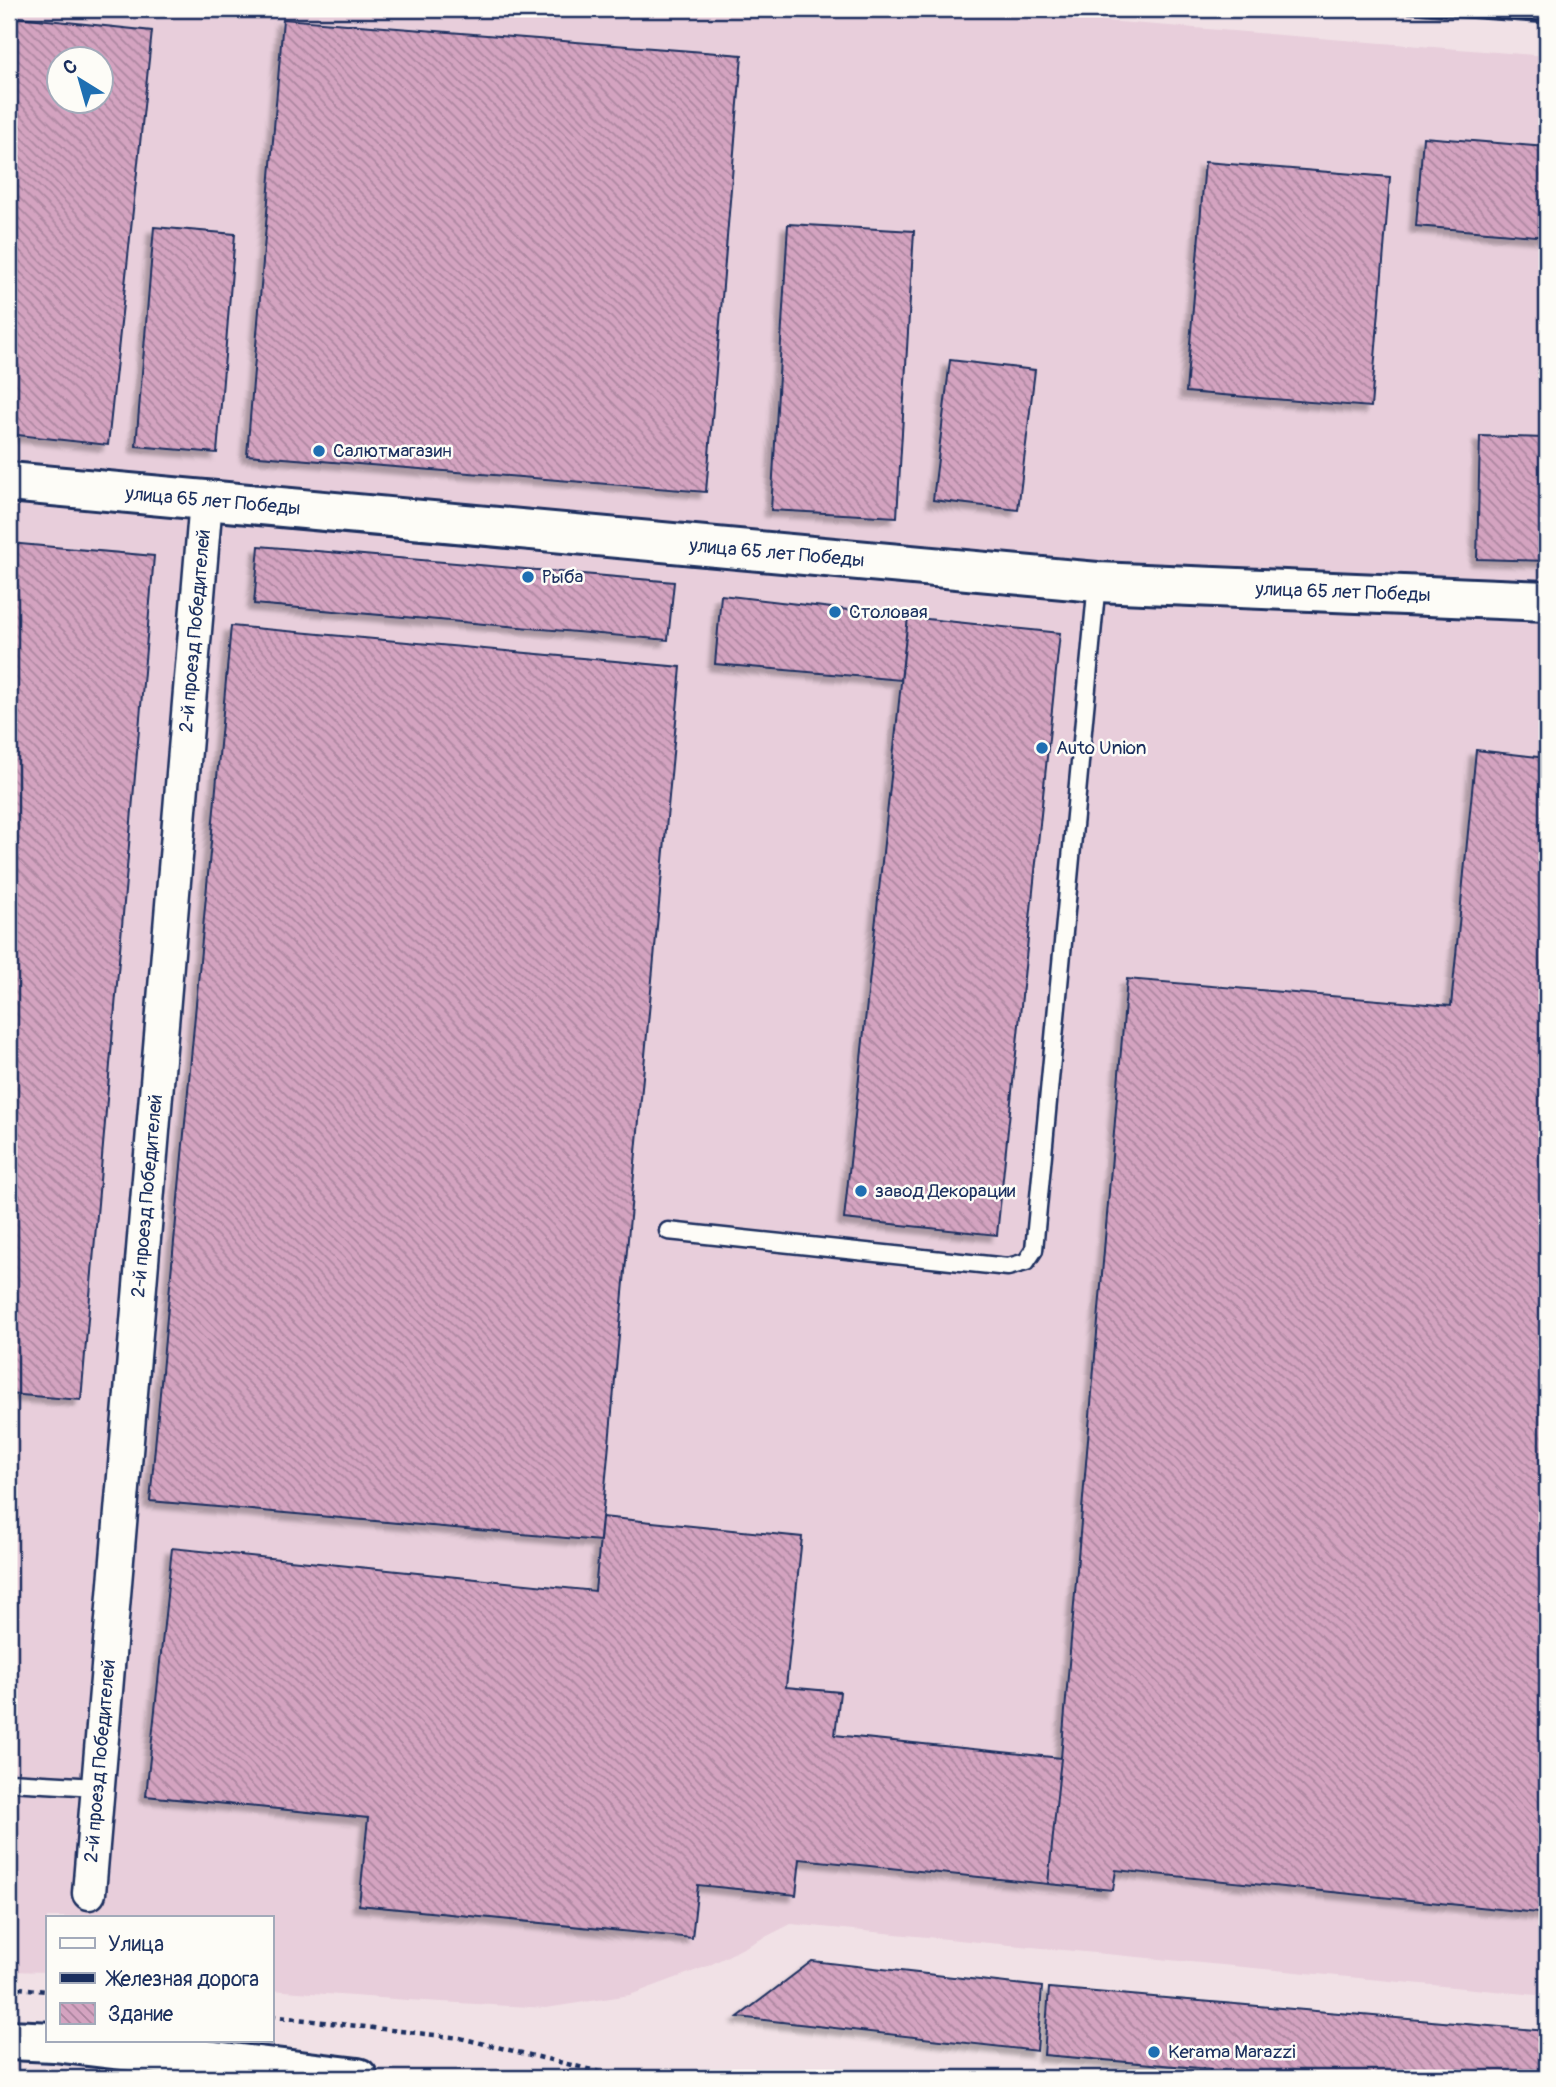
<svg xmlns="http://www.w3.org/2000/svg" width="1556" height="2087" viewBox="0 0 1556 2087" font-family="Pangolin,sans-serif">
<defs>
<pattern id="building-back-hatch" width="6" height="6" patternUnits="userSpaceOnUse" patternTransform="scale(1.75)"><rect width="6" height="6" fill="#d4a3c0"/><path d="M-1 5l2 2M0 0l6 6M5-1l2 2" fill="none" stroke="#ab859f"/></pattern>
<filter id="shadow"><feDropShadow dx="-6" dy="6" stdDeviation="2" flood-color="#0004"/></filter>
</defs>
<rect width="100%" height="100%" fill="#f1e1e6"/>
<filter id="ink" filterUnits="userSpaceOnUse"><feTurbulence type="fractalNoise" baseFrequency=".0143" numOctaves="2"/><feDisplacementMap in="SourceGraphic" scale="14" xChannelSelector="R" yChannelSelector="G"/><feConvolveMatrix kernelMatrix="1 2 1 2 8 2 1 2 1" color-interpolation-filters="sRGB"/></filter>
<g filter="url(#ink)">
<path fill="#e8cedb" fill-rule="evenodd" d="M9,9H954L1547,56V1996L791,1924L708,1966L630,1995L546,2008L408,2000L271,1990V1917H47V1972L9,1971ZM60,60H102V102H60Z"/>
<path fill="url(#building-back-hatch)" stroke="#1b2f5e" stroke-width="2" fill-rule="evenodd" filter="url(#shadow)" d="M9,16L152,31L108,445L9,434ZM60,60H102V102H60Z
M283,19L742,55L706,492L247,455Z
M1423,137L1547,147V237L1416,226Z
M1205,162L1390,177L1371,407L1186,392Z
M788,224L914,231L897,517L771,510Z
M154,227L235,234L217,453L136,446Z
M950,360L1035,370L1018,510L933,500Z
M1480,436L1544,438L1543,468H1547V561L1477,559Z
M9,543L154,556L81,1400L9,1394Z
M259,546L674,582L668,640L254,604Z
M721,595L908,617L901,680L715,664Z
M908,617L1060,633L997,1235L844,1219Z
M231,626L681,667L600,1541L150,1501Z
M1476,750L1547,758V1914L1116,1870L1113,1890L1048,1884L1061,1758L1127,979L1451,1006Z
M602,1517L802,1537L786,1687L840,1692L835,1735L1061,1758L1048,1884L800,1859L796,1895L698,1885L692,1938L359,1905L368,1818L146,1796L172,1548L595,1591Z
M812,1961L1042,1987L1037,2051L738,2017Z
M1049,1988L1547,2031V2078H1210V2069L1044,2055Z"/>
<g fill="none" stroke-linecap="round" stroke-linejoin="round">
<defs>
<path id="lane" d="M668,1231L1008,1267L1026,1262L1034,1250L1097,582
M9,1782L97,1787"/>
<path id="street" d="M89,1893L206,500"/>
<path id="secondary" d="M9,482L1097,582L1547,601
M9,2040L54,2042L358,2078"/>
</defs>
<use href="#lane" stroke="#1b2f5e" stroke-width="21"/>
<use href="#street" stroke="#1b2f5e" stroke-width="37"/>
<use href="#secondary" stroke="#1b2f5e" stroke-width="44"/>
<path stroke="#1b2f5e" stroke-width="4.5" stroke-dasharray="5 5" stroke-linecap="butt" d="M9,1987L47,1991
M271,2016L460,2038L625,2078"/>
<use href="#lane" stroke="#fdfcf7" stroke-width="16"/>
<use href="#street" stroke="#fdfcf7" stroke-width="32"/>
<use href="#secondary" stroke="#fdfcf7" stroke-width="38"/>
<path stroke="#1b2f5e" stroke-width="5" d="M1368,9L1547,22"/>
</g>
</g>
<g fill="#1f6fb2" stroke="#fdfcf7" stroke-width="2.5">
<circle cx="319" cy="451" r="7"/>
<circle cx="528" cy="577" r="7"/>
<circle cx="835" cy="612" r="7"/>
<circle cx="1042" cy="748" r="7"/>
<circle cx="861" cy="1191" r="7"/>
<circle cx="1154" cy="2052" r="7"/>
</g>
<g text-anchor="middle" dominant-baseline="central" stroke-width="5" stroke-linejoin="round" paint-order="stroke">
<g font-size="19" fill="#1b2f5e" stroke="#fdfcf7" text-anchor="start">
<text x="333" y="451">Салютмагазин</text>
<text x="542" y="577">Рыба</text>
<text x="849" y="612">Столовая</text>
<text x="1056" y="748">Auto Union</text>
<text x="875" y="1191">завод Декорации</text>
<text x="1168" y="2052">Kerama Marazzi</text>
</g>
<g font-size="19" fill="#1b2f5e" stroke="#fdfcf7">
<text transform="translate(213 501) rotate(5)">улица 65 лет Победы</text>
<text transform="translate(777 553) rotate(5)">улица 65 лет Победы</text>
<text transform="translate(1343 592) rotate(2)">улица 65 лет Победы</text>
<text transform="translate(195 631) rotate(-85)">2-й проезд Победителей</text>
<text transform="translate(147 1196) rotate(-85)">2-й проезд Победителей</text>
<text transform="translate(100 1761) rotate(-85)">2-й проезд Победителей</text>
</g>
</g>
<rect width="1556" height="2087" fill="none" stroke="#fdfcf7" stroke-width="35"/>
<rect x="18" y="18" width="1521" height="2052" fill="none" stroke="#1b2f5e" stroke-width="2.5" filter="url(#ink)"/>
<rect x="46" y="1916" width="228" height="126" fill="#fdfcf7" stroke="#a3aaba" stroke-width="2"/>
<rect x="60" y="1938" width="35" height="10" fill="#fdfcf7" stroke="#a3aaba" stroke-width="2"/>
<text x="108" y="1951" font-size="21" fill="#1b2f5e">Улица</text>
<rect x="60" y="1973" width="35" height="10" fill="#1b2f5e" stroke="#a3aaba" stroke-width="2"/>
<text x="108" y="1986" font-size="21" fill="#1b2f5e">Железная дорога</text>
<rect x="60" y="2003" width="35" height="21" fill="url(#building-back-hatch)" stroke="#a3aaba" stroke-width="2"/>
<text x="108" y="2021" font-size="21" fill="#1b2f5e">Здание</text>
<g transform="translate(80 80) rotate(323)"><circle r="33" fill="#fdfcf7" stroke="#a3aaba" stroke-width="2"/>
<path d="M0-5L12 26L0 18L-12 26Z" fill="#1f6fb2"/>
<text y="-10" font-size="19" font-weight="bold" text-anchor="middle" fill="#1b2f5e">С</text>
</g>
</svg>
